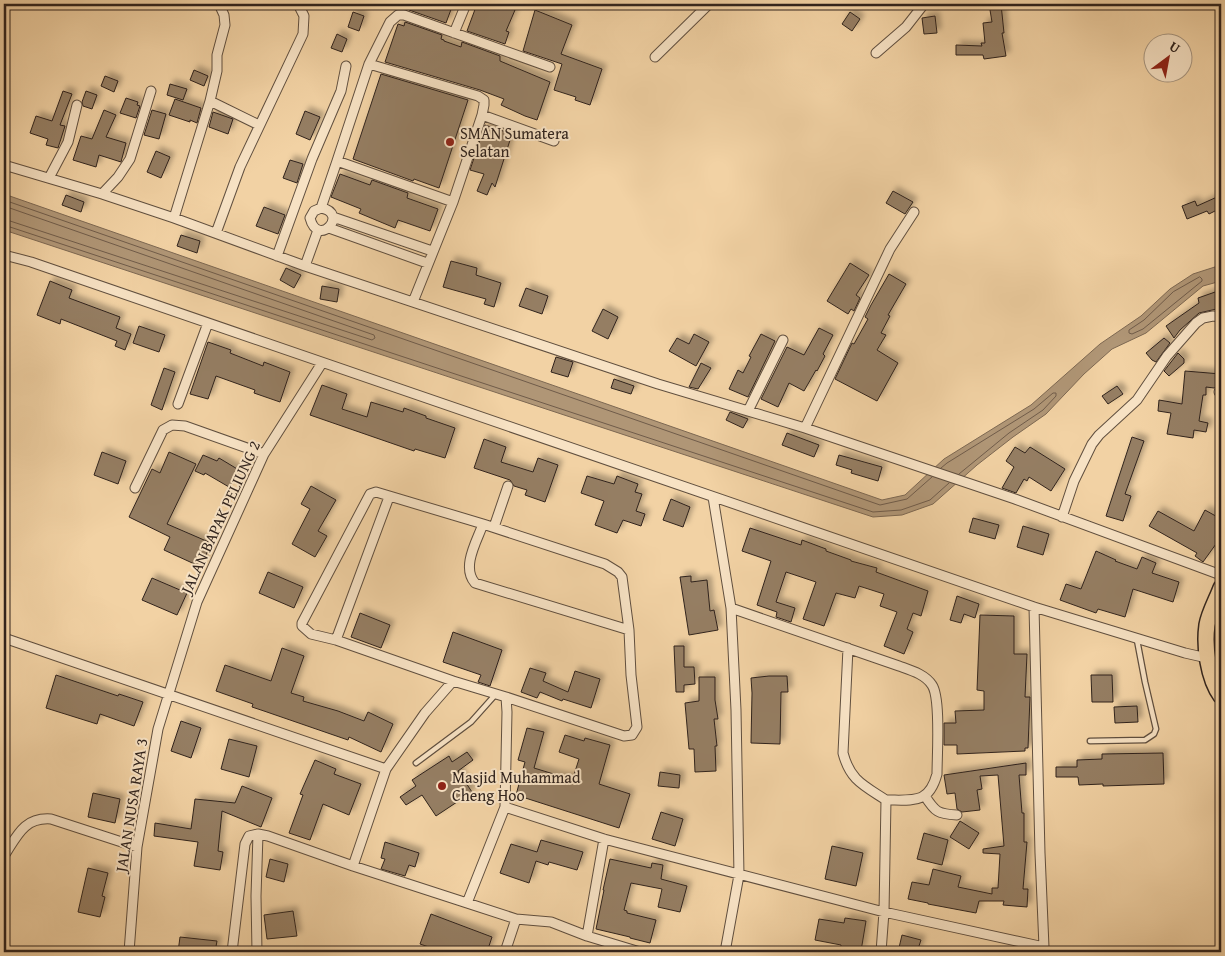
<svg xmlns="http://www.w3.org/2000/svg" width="1225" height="956" viewBox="0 0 1225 956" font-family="'Gentium Book Plus',serif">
<defs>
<filter id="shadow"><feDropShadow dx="4.5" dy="-4.5" stdDeviation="2.5" flood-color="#0004"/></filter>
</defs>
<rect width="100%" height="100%" fill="#f2d2a4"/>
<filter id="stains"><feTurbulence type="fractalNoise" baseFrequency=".004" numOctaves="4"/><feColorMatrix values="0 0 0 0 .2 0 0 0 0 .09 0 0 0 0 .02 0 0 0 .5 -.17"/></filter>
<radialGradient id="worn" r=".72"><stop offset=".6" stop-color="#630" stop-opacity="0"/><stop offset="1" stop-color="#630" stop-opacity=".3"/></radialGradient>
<path fill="#b09676" stroke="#7d6852" d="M4,194L882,500L905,495L944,459L1031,405L1100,344L1141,316L1170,289L1193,274L1221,265V281L1203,286L1146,333L1112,349L1084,374L1046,414L1013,437L977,465L933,504L902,515L873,517L4,230Z"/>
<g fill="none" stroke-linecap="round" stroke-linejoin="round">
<path stroke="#705c4a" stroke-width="1" d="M4,200L880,505L907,499L932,477
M4,206L374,335L375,338L372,340L4,219
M4,225L873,512L901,510L930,500L949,483
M1200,277L1202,279V281L1143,329L1132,334L1129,333V330L1144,320L1173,292Z
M941,468L947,463L1034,409L1053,393H1056V396L1043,410L1009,433L959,474"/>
</g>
<path fill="#957e63" stroke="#30231d" filter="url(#shadow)" d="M411,4H453L446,23L409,10Z
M477,4H499L515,10L506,31L509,32L505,44L467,31Z
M989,4H1001L1004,33H1002L1006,56L984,59L983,55H956V45L982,46L981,43H985L983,23L992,22Z
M535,10L572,25L561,54L602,69L590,105L575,100L576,97L554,90L562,64L523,51Z
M353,12L364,16L359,31L348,27Z
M850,12L860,19L852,31L842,24Z
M935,16L937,33L924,34L922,18Z
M405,22L442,35L441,39L444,40V41L461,47L462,42L500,56V61L550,82L537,120L525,116L501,105L504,99L480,90L385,62L398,24L404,26Z
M337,34L347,39L342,52L331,48Z
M194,70L208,76L204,86L190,80Z
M381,74L468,100L439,188L414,179L413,181L353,159Z
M105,76L118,81L114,92L101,86Z
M170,84L187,89L183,100L167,95Z
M63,91L72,94L60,125L65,126L58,148L46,145L48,139L30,133L36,116L52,121Z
M86,91L97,95L92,109L83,106L82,102Z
M126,98L138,102L137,105L140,106L136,118L120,113Z
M175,99L201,108L197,123L190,120V122L169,115Z
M104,110L116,115L106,137L126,143L121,162L99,155L96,167L73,160L81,136L92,139Z
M152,110L166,114L159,139L144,135Z
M305,111L320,117L310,140L296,134Z
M213,112L233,119L228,134L209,127Z
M485,125L512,134L495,187L492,183L487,195L477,191L484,174L470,170Z
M156,151L170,157L161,178L147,172Z
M290,160L303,164L297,183L283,178Z
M340,174L370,185L372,180L408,193L407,198L438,209L430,231L398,220L395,228L359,213L361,209L331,197Z
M893,191L913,202L905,214L886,203Z
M66,195L84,202L81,212L62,205Z
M1217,197L1221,208L1209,214L1207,211L1187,219L1182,206L1195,201L1197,206Z
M264,207L285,215L278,234L256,226Z
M181,235L200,241L197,253L177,246Z
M451,261L477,268L476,275L501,283L494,307L484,304L486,299L443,287Z
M850,263L869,275L856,295L860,298L854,311L851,309L848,314L827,301Z
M286,268L301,275L294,288L280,280Z
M889,274L906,284L888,315L890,316L881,333L886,335L877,350L898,363L877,401L835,379L852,343L854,344L868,319L865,317L871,305Z
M50,281L72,290L69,298L120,317L116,328L131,334L125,350L115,346L117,341L61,319L60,324L37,315Z
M322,286L339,289L337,302L320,299Z
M526,288L548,296L542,314L519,306Z
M1218,291L1221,300V308L1199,313L1180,330L1174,338L1166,326L1199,303L1198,298Z
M603,309L618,317L608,339L592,331Z
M139,326L165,335L159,352L133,343Z
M819,328L833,335L823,354L825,356L817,371L816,370L804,391L789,383L778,407L761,399L787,347L804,355Z
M694,334L709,342L696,366L669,351L677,338L689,344Z
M761,334L775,341L748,397L729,389L738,370L743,373L751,357L749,356Z
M1164,338L1170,343L1156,362L1152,360L1146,353Z
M208,342L231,350L230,353L263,366L264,362L290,372L280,402L254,393L255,390L216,376L208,399L190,394Z
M1178,353L1184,359V363L1169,376L1164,371Z
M556,357L573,362L568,377L551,372Z
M701,363L711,368L698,389L689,387Z
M164,368L175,372L162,410L151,405Z
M1185,371L1221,374V386L1214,388L1206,387V395H1203L1199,421L1208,423L1206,432L1194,430L1193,438L1167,434L1171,413L1158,411L1159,400L1182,404Z
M614,379L634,386L631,394L611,388Z
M322,385L347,394L342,409L367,417L371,402L403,412L404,408L426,416V418L455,428L445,458L415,449L414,451L310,415Z
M1117,386L1123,394L1108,404L1102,396Z
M730,412L748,419L743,428L726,420Z
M787,433L819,445L814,457L782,445Z
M1132,437L1144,441L1125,494L1131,496L1123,521L1106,516Z
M484,439L506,447L501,462L533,472L538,458L558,465L545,502L525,495L527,490L514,486L510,480L474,468Z
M1015,447L1025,453L1030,447L1065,469L1051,491L1029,477L1027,481L1024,479L1016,493L1002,488L1014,467L1006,461Z
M102,452L126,461L118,484L94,475Z
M169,452L196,464L167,524L211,543L201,567L164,550L170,537L129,517L152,469L160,473Z
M203,455L217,461L219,458L239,470L229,487L205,473L204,475L195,471Z
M839,455L882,467L878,481L851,473L852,470L836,465Z
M587,476L614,484L617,476L638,484L635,492L642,494L636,511L645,514L641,526L623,520L617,533L595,525L604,501L581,493Z
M311,486L336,500L318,531L327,536L315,557L292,544L310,509L301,504Z
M671,499L690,507L683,527L663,520Z
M1205,510L1221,519V537L1203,562L1195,556L1197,553L1149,526L1158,511L1194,531Z
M973,518L999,525L995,539L969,532Z
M1023,526L1049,534L1043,555L1017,547Z
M750,528L801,545L802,540L826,549V551L851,560V561L877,568L876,572L928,591L921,616L913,613L907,629L913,632L904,654L884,646L897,612L880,606L884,594L859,586L855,598L836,593L824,626L803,619L816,582L786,572L776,602L795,608L791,622L776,617L777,612L757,605L771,561L742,551Z
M1096,551L1116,560L1115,561L1137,569L1142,557L1156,563L1152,573L1179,582L1173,602L1133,589L1125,617L1098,609L1096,613L1060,600L1066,584L1081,589Z
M268,572L303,587L294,608L259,593Z
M691,576V582L707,580L710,611L714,610L718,630L689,635L680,577Z
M152,578L187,593L177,615L142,600Z
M957,596L979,604L975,618L964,614L961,623L950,620Z
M360,613L390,625L381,648L351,637Z
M980,615L1014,616V654H1027L1025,697H1030L1028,748H1025V751L957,754V745H944V723H956L955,711L984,710V691L977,690Z
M453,632L502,650L490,686L478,682L481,675L443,662Z
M674,646H684V667H694L695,684L684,685V692H676Z
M282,648L304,656L291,693L304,697L303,701L338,711L364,721L368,712L393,724L381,752L349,737L348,740L264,711L252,707L253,704L216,691L225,665L271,681Z
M530,668L546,673L543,681L568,692L575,671L600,679L591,708L563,699L562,701L540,692L537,698L521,692Z
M56,675L118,696L119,694L143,702L134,726L100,714L97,724L46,708Z
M1091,675H1112L1113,702H1092Z
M769,676H787L788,692H781L780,744L751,743L752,693L751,678Z
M699,677H715V700L718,719H714L717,746H715L716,771L695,772L694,749H689L685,703L699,701Z
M1137,706L1138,722L1115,723L1114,707Z
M181,721L201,728L191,758L171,751Z
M527,728L544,732L534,768L557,775L573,778L579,759L559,752L565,735L584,741L585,738L610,745L599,784L630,794L619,828L516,795L525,762L518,760Z
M229,739L257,746L249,777L221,769Z
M467,752L473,760L458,771L472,792L436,816L422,795L406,805L400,797L416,786L412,780L449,756L452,762Z
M1163,753L1164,784L1103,786V784L1079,785L1078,777H1056V767H1077V760L1102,759V754Z
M315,760L336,769L334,774L361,784L349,815L323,804L310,840L289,833L303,795L300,794Z
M1026,763V775H1019L1022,813H1024V842H1027L1023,889H1028L1027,907L1003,905L1004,901H979L976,913L928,904V903L908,899L912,882L929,885L933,869L961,876L958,887L992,894V888H998L1000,854L983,853V849L1004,846L998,775L980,776L982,789L977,790L980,810L962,812L957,809L955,793L947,794L944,775Z
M660,772L680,775L679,788L658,786Z
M242,786L272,798L261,827L222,811L218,851L223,852L220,870L194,866L198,842L154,836L155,823L191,829L195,799L235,803Z
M93,793L120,799L115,823L88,817Z
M661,812L683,819L675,846L652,839Z
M960,821L979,833L969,849L950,837Z
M924,833L948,840L942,865L917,859Z
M541,840L583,852L577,870L549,862L548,865L536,861L529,883L500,873L511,844L537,852Z
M385,842L419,853L415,867L409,865L405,876L381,869L385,859L381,858Z
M832,846L863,853L856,886L825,879Z
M270,859L288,864L284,882L266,877Z
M610,859L651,868L652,863L663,865L661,879L687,886L680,912L658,907L662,889L631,883L624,910L627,911V913L656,920L650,943L630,938V937L596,929L604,890H603Z
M88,868L108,873L102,896L105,897L100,917L78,912Z
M293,911L297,936L267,939L264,915Z
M431,914L492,937L487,952H443L420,944Z
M845,918L866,921L861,951L841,948V945L815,940L819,919L844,923Z
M902,935L921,940L917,952H898Z
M180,937L217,941L215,952H178Z"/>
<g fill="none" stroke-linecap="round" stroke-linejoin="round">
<defs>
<path id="service" d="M1090,741L1145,740L1154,734L1156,729L1145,682L1137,640
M416,763L471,722L496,694"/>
<path id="minor" d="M454,33L466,4
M876,53L906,27L924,4
M655,57L709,4
M369,64L478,96L484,100V105L482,115L453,202
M210,101L217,71V55L225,25L224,15L219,4
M482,115L554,141
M337,161L369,64L390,22L398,15H404L550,67
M4,165L102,194L174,218L305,266L658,384L805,428L1015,499L1221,575
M49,178L68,142L77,105
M102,194L118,177L130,159L151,91
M321,208C350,213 318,249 310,218L314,211L321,208L337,161L453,202L413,302
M333,217L432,251
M174,218L210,101L259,125
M329,228L427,263
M216,233L240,167L303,34L304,16L298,4
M4,255L31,262L1034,607L1185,653L1207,658
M277,256L312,159L341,91L346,66
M305,266L318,230
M1219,392H1221
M178,404L208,323
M748,411L783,340
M805,428L890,249L914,212
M135,488L163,430L172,425L185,426L264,454
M713,497L731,608L736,710L739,875L725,952
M1062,517L1074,481L1092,444L1099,435L1137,400L1167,356L1196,323L1203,318L1213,316L1221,317
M483,524C477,541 461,567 475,583L629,630
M494,527L508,486
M1034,607L1040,853L1044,947
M731,608L899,666C910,670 925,674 932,685C941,698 937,755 937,774C929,804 914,800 886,800L884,912L881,952
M4,638L386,769L425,713L453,681L506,697L507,712L505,807L604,839L884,912L1044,947L1045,952
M336,640L389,497
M848,648L843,753C850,780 863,785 886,800
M453,681L336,640L311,634L302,626V623L370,494L376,492L483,524L605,564L618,572L622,577L629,630L631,675L637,727L632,735L624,736L506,697
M386,769L353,866L467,903L505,807
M925,796C935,812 938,814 957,815
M4,856C17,836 24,817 51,819L137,847
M467,903L516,919L551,922L587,936L604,839
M587,936L640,952
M129,952L137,847L158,729L197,602L264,454L322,363
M232,952L245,844L249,836L258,834L268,836L353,866
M257,952L256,896L258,834
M505,952L516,919"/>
<path id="trunk" d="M1221,588C1217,599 1209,613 1207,625C1204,646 1208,678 1221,696"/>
</defs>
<use href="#service" stroke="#604f3f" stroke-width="7"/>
<use href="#minor" stroke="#604f3f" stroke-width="11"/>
<use href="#trunk" stroke="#30231d" stroke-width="18"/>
<use href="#service" stroke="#f7e2c4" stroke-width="4.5"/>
<use href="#minor" stroke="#f7e2c4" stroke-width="9"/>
<use href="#trunk" stroke="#f2d2a4" stroke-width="15"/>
</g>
<g fill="#8f2418" stroke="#f7e2c4" stroke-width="2">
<circle cx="450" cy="142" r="5"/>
<circle cx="442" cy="786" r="5"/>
</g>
<g text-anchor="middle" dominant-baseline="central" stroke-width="4" stroke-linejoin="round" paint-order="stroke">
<g font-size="16" fill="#30231d" stroke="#f7e2c4" text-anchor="start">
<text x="460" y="133">SMAN Sumatera<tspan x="460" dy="18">Selatan</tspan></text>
<text x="452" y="777">Masjid Muhammad<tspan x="452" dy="18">Cheng Hoo</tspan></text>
</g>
<g font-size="16" fill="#30231d" stroke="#f7e2c4">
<text transform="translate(220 517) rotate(-65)">JALAN BAPAK PELIUNG 2</text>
<text transform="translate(131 805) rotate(-81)">JALAN NUSA RAYA 3</text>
</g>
</g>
<rect width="1225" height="956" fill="none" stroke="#f2d2a4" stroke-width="20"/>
<rect x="5" y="5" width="1215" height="946" fill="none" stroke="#30231d" stroke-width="2.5"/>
<rect x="10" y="10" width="1205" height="936" fill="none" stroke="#30231d"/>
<g transform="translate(1168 58) rotate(32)"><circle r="24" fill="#f7e2c4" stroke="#a79681"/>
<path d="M0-4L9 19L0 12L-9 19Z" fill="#8f2418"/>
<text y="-8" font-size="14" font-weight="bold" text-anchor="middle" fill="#30231d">U</text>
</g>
<rect width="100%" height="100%" filter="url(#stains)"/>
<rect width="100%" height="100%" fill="url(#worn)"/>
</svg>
